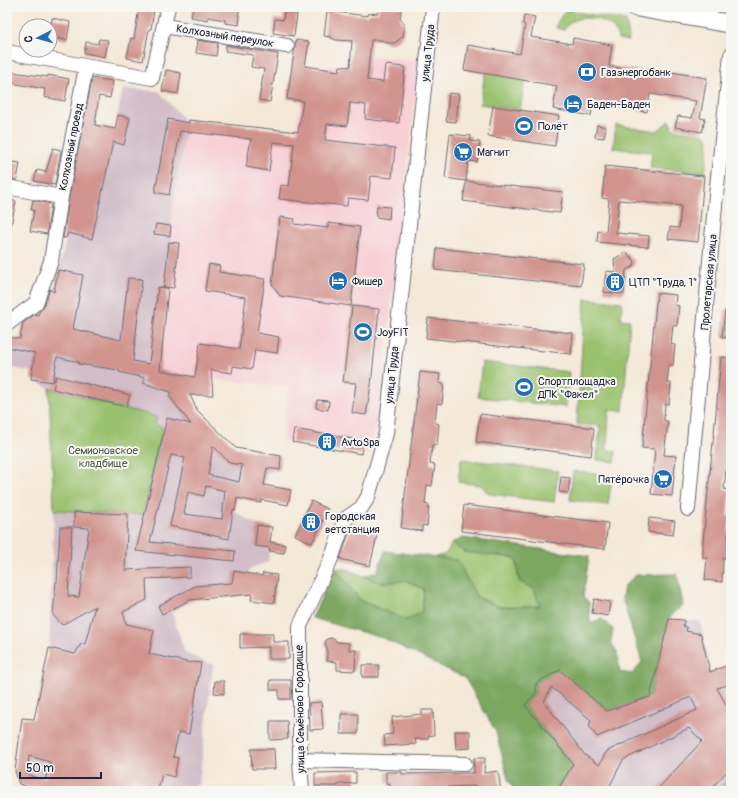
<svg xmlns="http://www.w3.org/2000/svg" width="738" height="798" viewBox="0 0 738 798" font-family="Pangolin,sans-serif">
<rect width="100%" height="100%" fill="#f6f6f2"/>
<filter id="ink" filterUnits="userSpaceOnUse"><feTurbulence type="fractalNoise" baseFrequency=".025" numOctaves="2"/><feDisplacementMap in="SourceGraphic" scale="8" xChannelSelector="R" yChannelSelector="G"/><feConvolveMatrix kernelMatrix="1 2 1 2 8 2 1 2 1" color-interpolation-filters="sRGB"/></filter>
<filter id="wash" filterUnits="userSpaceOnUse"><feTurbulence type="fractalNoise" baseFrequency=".012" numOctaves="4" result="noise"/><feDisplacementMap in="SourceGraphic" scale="16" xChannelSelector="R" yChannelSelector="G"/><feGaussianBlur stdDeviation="0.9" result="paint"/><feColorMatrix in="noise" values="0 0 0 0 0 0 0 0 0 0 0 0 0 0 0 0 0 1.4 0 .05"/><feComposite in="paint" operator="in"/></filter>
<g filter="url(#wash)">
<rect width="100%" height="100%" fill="#f4e9d8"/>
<path fill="#f7cfd5" d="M370,56L420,60L377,423L370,455L361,454L283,441L289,387L184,376L160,370L168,288H173L169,242L174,196L187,123L189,120L295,132L307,65L325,68V66L369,68Z"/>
<path fill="#d2bdc8" d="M123,89L159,91L187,123L174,196L170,242L179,243L174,288H168L160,370L184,376L211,379L213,395H190L197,410L236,448L281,456L280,470L240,478L237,494L225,491L224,505L257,525L272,527L268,562L251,568L248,574L244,595L196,599L172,612L185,653L213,665L199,784L188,791H36V790L19,784L15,771L22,718L34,719L49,648L54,510L143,515L157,417L49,388L31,379L32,372L7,367V337L20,339L25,313L50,317L58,270L65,245L66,233L86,136L78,135L80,129L102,133L103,126L115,129Z
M730,213H731V281L728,280L729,239L728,226Z
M669,619L700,621L710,672L731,664V775L717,791H557L573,764L525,705L536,683L560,670L650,697Z"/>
<path fill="#9ac16d" stroke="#5e7254" d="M566,10L626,21L628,31L629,41L618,39C617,34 615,28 610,25C602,19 582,15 573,21C569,23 566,27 564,30L556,28L558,21Z
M485,73L525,80L520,110L480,104Z
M670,120L672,129L704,134L709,140L705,173L650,168L652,152L613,148L616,125L657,131Z
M585,299L622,302L621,319L630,320L623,411L609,410L607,450L616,451L615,462L597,460L600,426L577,424Z
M482,362L569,372L566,407L478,397Z
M49,388L157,417L155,424L163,428L143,515L54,510Z
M461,459L558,471L554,502L489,494L481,485L458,482Z
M573,471L612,476L608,505L570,500Z
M452,543L464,552L516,558L519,581L534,589L540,606L501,607L477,597L457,560L435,557L446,554Z
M335,568L346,569L380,583L406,581L424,589L422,612L407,620L361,601Z"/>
<path fill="#7ba760" stroke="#4e644e" d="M463,538L589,556L583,597L589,602L590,623L602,619L613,629L611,642L617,652L620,672L632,674L642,662L622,598L624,586L636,575L677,574L683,605L669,619L650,697L607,711L560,671L536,683V693L525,705L573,764L557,791H515L508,779L496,732L465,678L383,638L312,618L335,568L361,601L407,620L422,612L424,589L406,581L380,583L364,576L377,572L385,551L457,560L477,597L501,607L540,606L534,589L519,581L516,558L464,552L452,543Z
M731,775V791H717Z"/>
<g id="blocks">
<path fill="#d1938d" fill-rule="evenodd" d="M193,7H240L238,16H240L239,25L225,23V20L208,17V20L191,17Z
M379,7H402L400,18L404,24V30L403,36L399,40L394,43H388L381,40H371L367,80L383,82L385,65L405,67L399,123L365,119L366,105L350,103L347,126L327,124L325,140L395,148L392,178L371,176L368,200L348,198L347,206L279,199L281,185L289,186L294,144L273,142L269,171L246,167L251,139L180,131L169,195L155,192L168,119L189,123V120L298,132L303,101L287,99L296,40L309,42L305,66L339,71L340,66L350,67L352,41L336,40L331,38V37L324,36L327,11L368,16V14L378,13Z
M139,8L154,10L151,29H149L143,61L127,58L131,38L134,39Z
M284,12L297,14L294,36L273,33L275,19L283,20Z
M524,15L535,17L531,37L572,44L573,38L612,45L609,66L646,72L647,68L707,78L700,118L705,119L702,132L675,127L678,116L692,118L696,101L650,94L647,112L593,103L591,116L553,109L557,86L464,70L468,45L520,54L525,25L523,24Z
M52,18L70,22L67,40L50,37Z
M99,39L108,40L105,57L84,53L86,42L98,44Z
M198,40L218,43L216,56L196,53Z
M226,45L278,54L270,102L259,100L264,69L251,67L253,55L225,51Z
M166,70L181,73L178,94L162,91Z
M13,72L48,77V75L69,79L65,101L44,97L45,89L11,83Z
M92,78L113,81L110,98L99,96L95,125L115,129L118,115L130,118L124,145L113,142L92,239L68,233L66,238H63L69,198Z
M449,93L459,94L456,122L446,121Z
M493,106L559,116L555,146L488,136Z
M597,125L606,127L604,138L595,137Z
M450,134L471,136L470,141L480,142L477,162L468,161L466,181L445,178Z
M53,148L61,150L55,185L34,181L37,170L46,172Z
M7,161L20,163L17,180L7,179Z
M605,166L704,176L698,242L668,239L670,227L679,228L681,206L619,200L616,233L649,236L648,247L597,242L598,231L606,232L609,199L602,198Z
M466,181L563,192L560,213L463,201Z
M7,200L16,201L11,226H7Z
M33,200L51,204L47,234L30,231L34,210H31Z
M377,206L390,207L389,219L376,217Z
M280,217L295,219L294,224L328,228V223L360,227L351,306L280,296L272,284Z
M156,224L171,226L170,236L154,234Z
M169,242L179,243L174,288L164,287Z
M437,248L584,264L581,286L435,270Z
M626,252L634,260L635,263L633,267L626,270L624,294L604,292L606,271L615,272L614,259Z
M209,264L220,266L219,272L265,279L257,333L279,337L277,353L255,350L252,369L233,366L232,373L211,370L213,395H190L197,410L236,448L281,456L280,470L267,468L264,485L291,490L288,505L262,500L261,503L237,498L235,511L233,510L229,539L170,526L185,458L171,455L150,542L235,551L234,561L136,551L167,418L191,424L169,396L171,392L143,383L145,378L119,372V370L78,364L79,362L57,357L53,382L31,379L35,353L7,347V337L20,339L23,323L35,314L38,315L39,312L44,306L50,289L54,292L58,270L83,275L73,329L121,340L128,278L142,279L133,361L149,364L158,287L168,288L160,370L195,377L200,343L239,349L246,297L205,291ZM213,446L230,463L242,465L239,482L208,475ZM206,486L225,491L222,519L184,514L188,492L204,496Z
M657,293L676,295L675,305L679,306L677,326L673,325L671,344L675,345L673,365H669L667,383H671L669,404H665L664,421H668L664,455L676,456L672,496L651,494L655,449L642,448Z
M352,306L379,309L371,385L366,415L352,413L356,383L343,382Z
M725,310H731V338L722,337Z
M428,318L573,333L571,354L426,338Z
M721,357L731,358V470H726L724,489L730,490L727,516L730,517L728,538H731V558H723L722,582L705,580L707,558H703V541L715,423Z
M420,372L440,374L439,383L444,384L442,404L437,403L435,423L439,424L437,445H432L430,464L435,465L432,486L427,485L425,504L429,505L427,526L422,525V531L401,528Z
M56,376L130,395L126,407L53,389Z
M317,400L329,401L328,410L316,408Z
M480,414L594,428L591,456L476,442Z
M294,429L363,441L361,454L292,442Z
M561,477L570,478L568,493L559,492Z
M311,501L328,509L312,543L295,535Z
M464,505L608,523L605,549L461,531Z
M74,512L128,514L125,570L190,567V577L146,579L147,600L123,612L126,624L154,630L149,654L192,663L193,662L201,663L189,734L179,732L173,757L178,758L174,777L162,774L158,790L153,789V791H40L19,784L15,771L22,718L34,719L49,648L75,654L81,644H85L95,606L62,625L53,615L56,582H57L60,527H72L68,596L79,597L89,528L74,527ZM29,756L50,762L45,780L27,774Z
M649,518L675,521L673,535L648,532Z
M257,525L272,527L270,542L286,545L284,553L269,551L270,548L255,546Z
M358,526L371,530L377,536L370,566L340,559L351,527Z
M234,571L262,576L263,573L277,575L274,603L251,600L252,594L190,600L162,614L158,606L195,586L232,583Z
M594,599L610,602L608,616L592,613Z
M669,619L684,620L683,626L687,628L686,631L701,634L710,672L731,664V684L717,688L731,714V767L709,791H656L702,741L689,728L623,760L607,791H557L573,764L525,705L536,693V683L560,670L607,711L650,697ZM551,687L591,720L589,726L597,737L691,697L697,710L607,751L599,765L585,755L544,702Z
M240,634H273V642H289V659H269V647L240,648Z
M331,638L335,640L337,642L349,643V650H356L355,671L337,670V662L327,661V648L325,643L327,639Z
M362,665H379V677H362Z
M270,680H291V699H279V690H270Z
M215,681H224V694L214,693Z
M321,702L323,729L310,730L309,703Z
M422,710H433L434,735L428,736V739H415L416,744L385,746L384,735L393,734L392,717L422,714Z
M341,714H358V734H341Z
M270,721H287L288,739L270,740Z
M455,731H470V748L456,749Z
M251,749H274L275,769H252Z
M474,758H485L484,773L498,771L501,791H477L476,786L445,787V791H390V783L386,784V772H402V774L474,773Z
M356,772V783L338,784V786H315V773Z"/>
</g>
</g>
<g filter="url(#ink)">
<use href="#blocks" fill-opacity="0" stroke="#6c6872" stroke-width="1"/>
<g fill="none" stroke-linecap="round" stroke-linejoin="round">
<defs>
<path id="minor" d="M164,26L287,46
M7,52L152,78L168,7
M7,187L61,197L86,67
M7,324L36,303L51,261L61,197
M688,509L715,205L731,55
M300,760L465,764
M302,791L300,760V626L333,554L345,519L361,508L368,497L386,433L433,7"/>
<path id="major" d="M635,7L731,24"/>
</defs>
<use href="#minor" stroke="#6c6872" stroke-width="16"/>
<use href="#major" stroke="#6c6872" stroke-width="20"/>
<use href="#minor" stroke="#fff" stroke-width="14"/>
<use href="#major" stroke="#fff" stroke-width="18"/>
</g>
</g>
<defs>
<symbol id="bank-disc" viewBox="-11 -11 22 22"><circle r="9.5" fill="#1f6fb2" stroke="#f6f6f2"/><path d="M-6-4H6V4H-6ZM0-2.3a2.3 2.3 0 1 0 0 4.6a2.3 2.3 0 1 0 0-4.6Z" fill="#fff"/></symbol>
<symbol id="hotel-disc" viewBox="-11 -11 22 22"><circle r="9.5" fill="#1f6fb2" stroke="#f6f6f2"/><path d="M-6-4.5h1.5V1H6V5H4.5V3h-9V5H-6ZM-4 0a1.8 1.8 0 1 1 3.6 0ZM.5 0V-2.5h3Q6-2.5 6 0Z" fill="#fff"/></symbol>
<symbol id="stadium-disc" viewBox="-11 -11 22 22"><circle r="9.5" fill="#1f6fb2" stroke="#f6f6f2"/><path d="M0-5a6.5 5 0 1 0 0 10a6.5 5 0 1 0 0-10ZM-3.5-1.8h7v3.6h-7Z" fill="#fff"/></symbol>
<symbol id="supermarket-disc" viewBox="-11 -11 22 22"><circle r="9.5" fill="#1f6fb2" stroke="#f6f6f2"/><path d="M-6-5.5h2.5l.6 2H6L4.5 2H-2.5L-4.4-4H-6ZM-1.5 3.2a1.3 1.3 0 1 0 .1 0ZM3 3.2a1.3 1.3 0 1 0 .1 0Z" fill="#fff"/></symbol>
<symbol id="building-disc" viewBox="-11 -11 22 22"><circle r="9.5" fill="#1f6fb2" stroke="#f6f6f2"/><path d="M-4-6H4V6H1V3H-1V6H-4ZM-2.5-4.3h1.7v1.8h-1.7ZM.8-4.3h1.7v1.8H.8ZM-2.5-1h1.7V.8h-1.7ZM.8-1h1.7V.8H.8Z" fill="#fff"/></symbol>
</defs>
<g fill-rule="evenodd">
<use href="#bank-disc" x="576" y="61" width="22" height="22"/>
<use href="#hotel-disc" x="562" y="93" width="22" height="22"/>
<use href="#stadium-disc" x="513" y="115" width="22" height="22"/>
<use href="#supermarket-disc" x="452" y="141" width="22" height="22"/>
<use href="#hotel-disc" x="327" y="270" width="22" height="22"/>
<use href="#building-disc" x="604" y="271" width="22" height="22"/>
<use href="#stadium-disc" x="352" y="321" width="22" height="22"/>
<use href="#stadium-disc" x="513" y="376" width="22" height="22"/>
<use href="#building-disc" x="316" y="431" width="22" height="22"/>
<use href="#supermarket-disc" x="652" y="468" width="22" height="22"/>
<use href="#building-disc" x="300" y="511" width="22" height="22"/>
</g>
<g text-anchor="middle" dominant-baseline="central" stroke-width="4" stroke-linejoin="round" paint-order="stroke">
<g font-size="11" fill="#22223b" stroke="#f6f6f2">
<text transform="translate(225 36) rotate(9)">Колхозный переулок</text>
<text transform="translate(428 53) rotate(-84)">улица Труда</text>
<text transform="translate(71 147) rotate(-79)">Колхозный проезд</text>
<text transform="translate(709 282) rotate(-85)">Пролетарская улица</text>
<text transform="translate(392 375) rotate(-84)">улица Труда</text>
<text transform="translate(300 709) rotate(-91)">улица Семёново Городище</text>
</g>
<g font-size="11" fill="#22223b" stroke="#f6f6f2" text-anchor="start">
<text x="601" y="72">Газэнергобанк</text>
<text x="587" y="104">Баден-Баден</text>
<text x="538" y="126">Полёт</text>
<text x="477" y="152">Магнит</text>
<text x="352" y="281">Фишер</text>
<text x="629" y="282">ЦТП "Труда, 1"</text>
<text x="377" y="332">JoyFIT</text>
<text x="538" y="381">Спортплощадка<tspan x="538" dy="13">ДПК "Факел"</tspan></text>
<text x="341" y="442">AvtoSpa</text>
<text x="649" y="479" text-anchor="end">Пятёрочка</text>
<text x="325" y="516">Городская<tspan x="325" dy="13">ветстанция</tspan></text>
</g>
<g font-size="11" fill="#4c5a4c" stroke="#f6f6f2">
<text x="103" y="450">Семионовское<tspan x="103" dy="13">кладбище</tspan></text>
</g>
</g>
<rect width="738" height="798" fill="none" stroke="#f6f6f2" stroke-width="24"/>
<g transform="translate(38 38) rotate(264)"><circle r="19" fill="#f6f6f2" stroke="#a1a1a9"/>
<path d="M0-3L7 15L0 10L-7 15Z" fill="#1f6fb2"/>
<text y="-6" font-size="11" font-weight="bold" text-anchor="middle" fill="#22223b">С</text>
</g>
<path d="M20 772v6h81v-6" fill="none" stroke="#22223b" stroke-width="2"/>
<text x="26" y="772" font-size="12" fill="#22223b" stroke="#f6f6f2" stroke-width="3" paint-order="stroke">50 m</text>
</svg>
